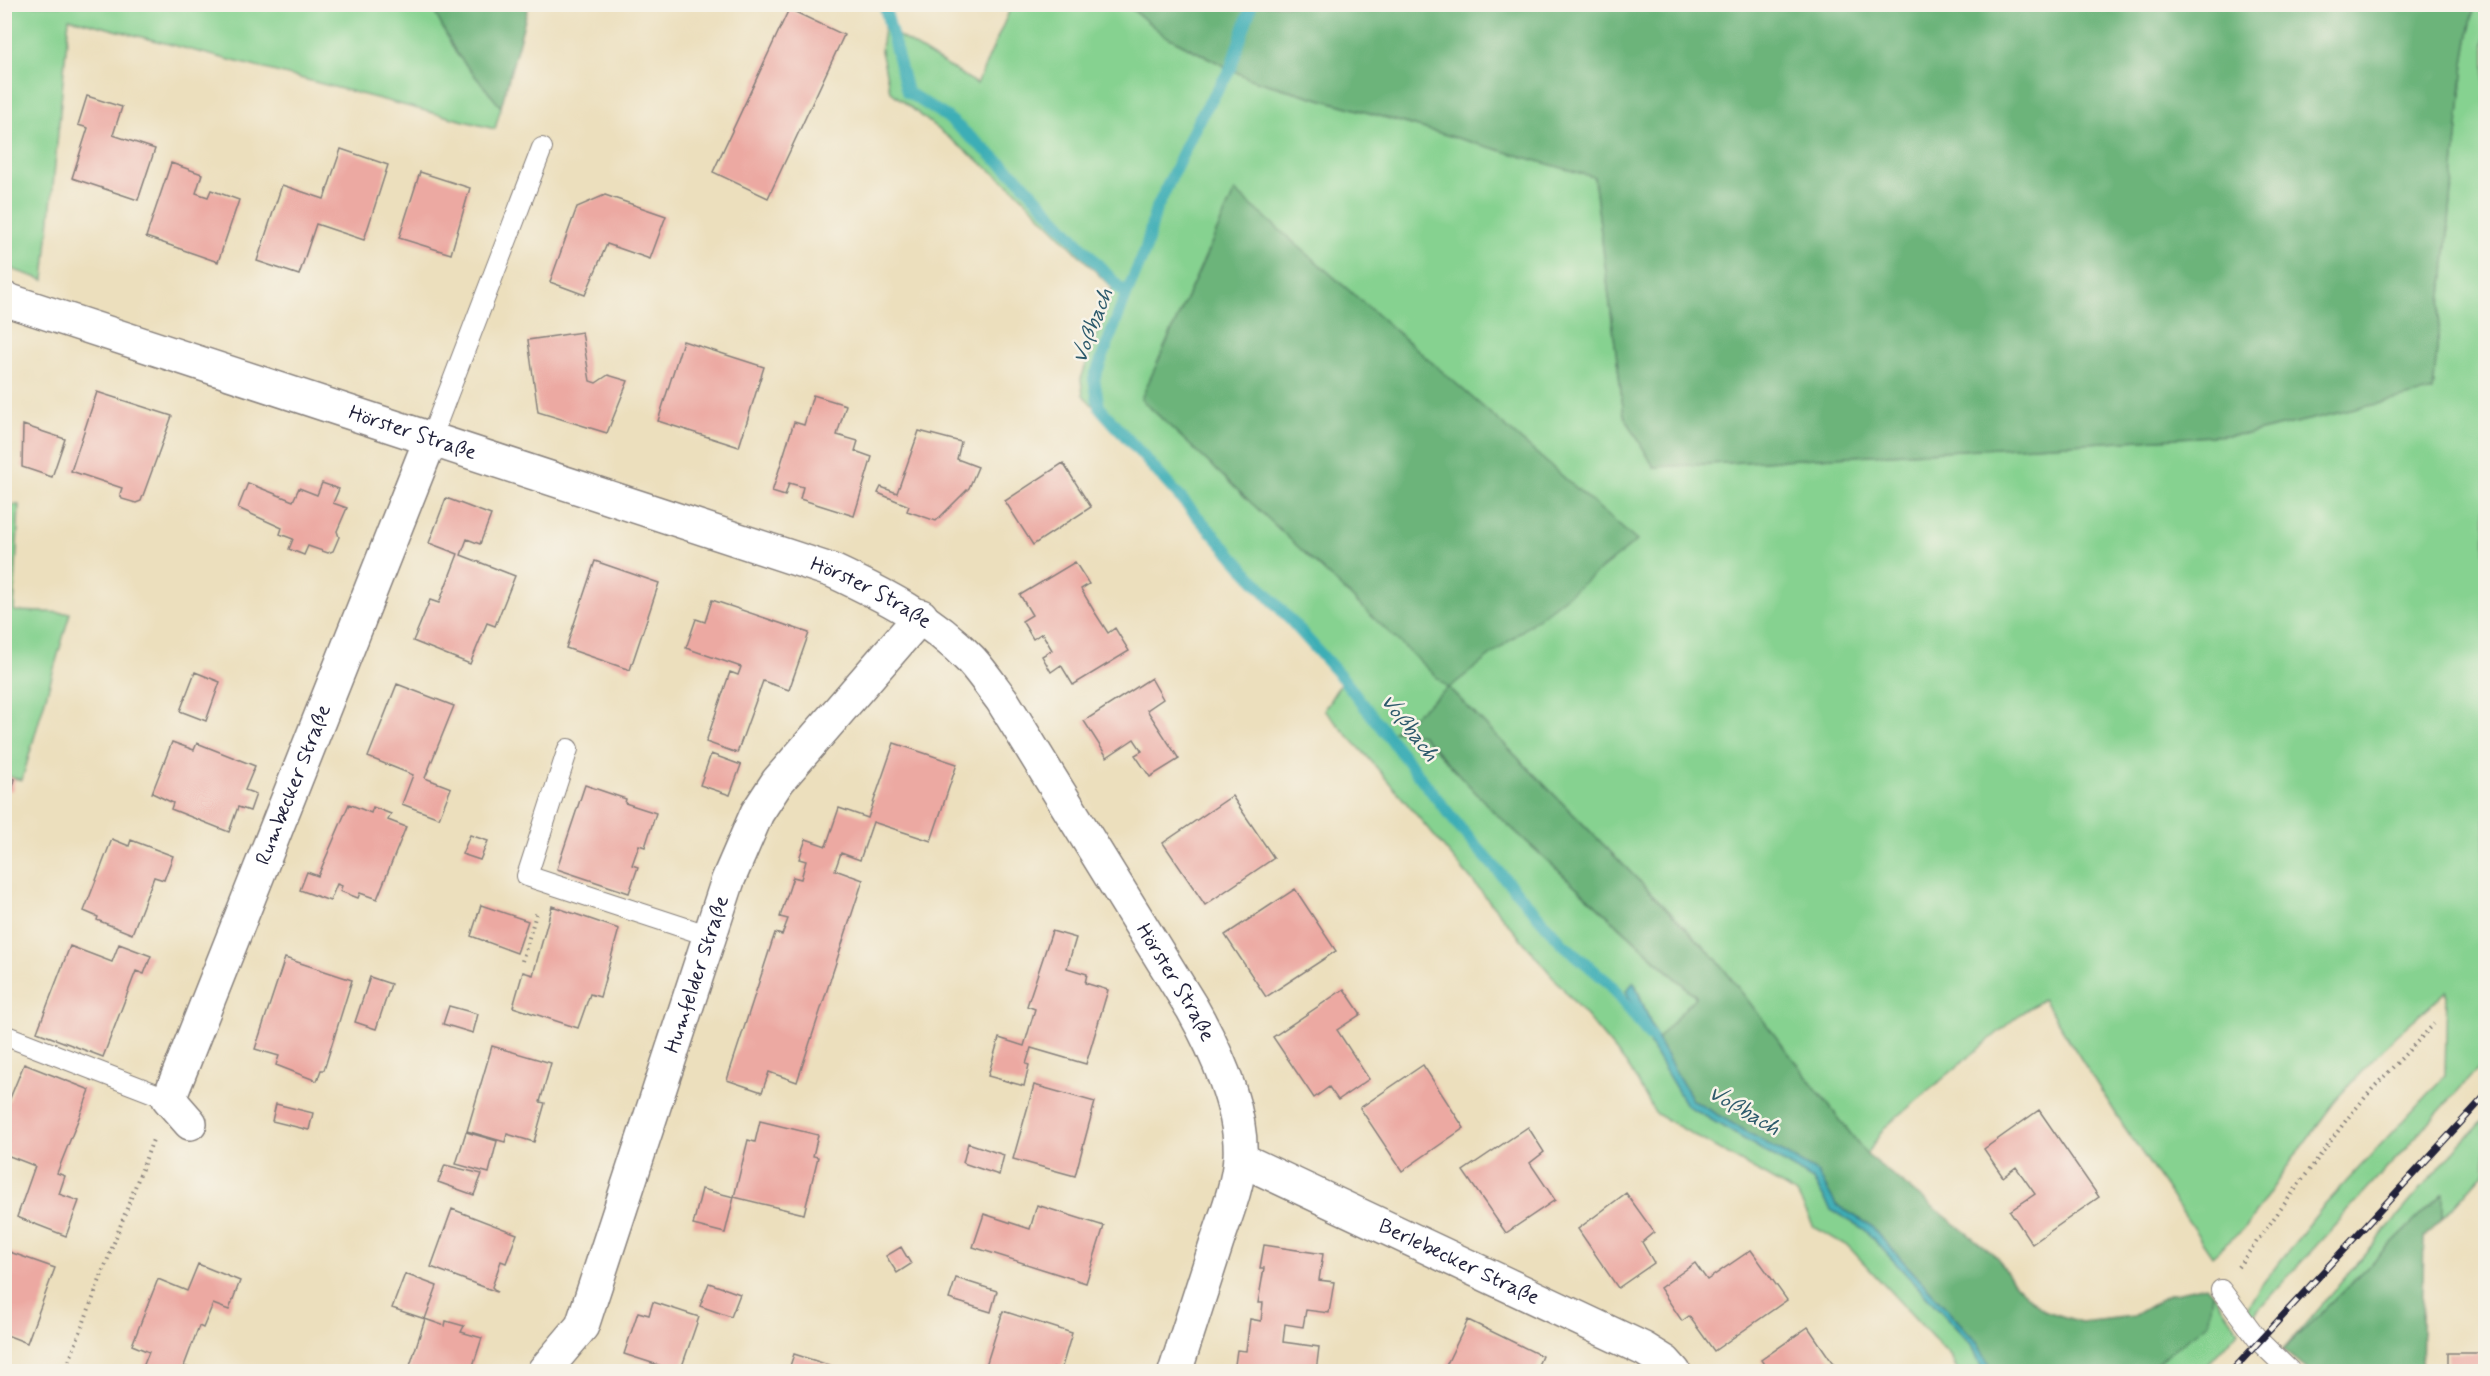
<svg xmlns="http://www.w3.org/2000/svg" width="2490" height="1376" viewBox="0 0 2490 1376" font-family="Mynerve,sans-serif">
<rect width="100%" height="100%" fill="#f7f3e8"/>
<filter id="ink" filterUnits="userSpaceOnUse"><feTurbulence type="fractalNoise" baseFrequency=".0167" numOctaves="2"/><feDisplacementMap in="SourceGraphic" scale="12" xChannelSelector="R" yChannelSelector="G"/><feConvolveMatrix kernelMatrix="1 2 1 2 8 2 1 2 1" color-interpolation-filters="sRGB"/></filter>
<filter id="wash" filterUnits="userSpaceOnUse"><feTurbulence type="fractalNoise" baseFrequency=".008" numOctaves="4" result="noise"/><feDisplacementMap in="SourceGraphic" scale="24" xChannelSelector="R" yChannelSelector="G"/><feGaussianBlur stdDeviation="1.35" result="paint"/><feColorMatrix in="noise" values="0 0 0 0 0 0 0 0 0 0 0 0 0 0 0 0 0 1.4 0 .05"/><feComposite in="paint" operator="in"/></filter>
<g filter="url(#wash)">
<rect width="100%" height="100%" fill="#ecdfbd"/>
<path fill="#86d290" stroke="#547a66" stroke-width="1.5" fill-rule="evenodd" d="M5,5H431L456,53L501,107L495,129L69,18L44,280L5,267Z
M1012,5H1127L1164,35L1250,79L1594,177L1624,415L1654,467L2247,434L2433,391L2464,63L2474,5H2485V1061L2252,1316L2247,1309L2259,1288L2322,1208L2445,1075L2447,991L2395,1036L2339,1096L2296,1154L2246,1227L2212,1256L2125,1128L2043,999L2020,1014L1883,1129L1867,1155L1716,959L1449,688L1395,731L1422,735L1493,811L1696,997L1657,1039L1635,983L1626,991L1686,1105L1813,1180L1831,1210L1864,1229L1972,1345L1983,1371H1958L1951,1357L1849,1247L1814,1227L1797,1194L1655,1113L1630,1069L1613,1048L1366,755L1324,710L1345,676L1262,590L1083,395L1081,379L1112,288L1014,189L890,91L881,51L884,27L977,84ZM1235,191L1449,688L1141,399Z
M5,505H19L14,611L70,613L22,780L5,776Z
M2485,1118V1171L2443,1218L2442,1194L2283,1350L2444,1162Z
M2212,1293L2239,1330L2202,1371L2141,1372L2158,1362L2207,1323Z"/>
<path fill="#6cb47a" stroke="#476b5a" stroke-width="1.5" d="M431,5H529L501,107L456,53Z
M1127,5H2474L2464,63L2433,391L2247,434L1654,467L1624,415L1594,177L1250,79L1164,35Z
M1235,191L1637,541L1449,688L1716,959L1867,1155L1996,1256L2015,1284L2043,1310L2081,1322L2133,1316L2170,1294L2206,1286L2212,1293L2208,1323L2158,1362L2141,1371L1992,1372L1977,1342L1870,1225L1836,1205L1818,1173L1692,1100L1657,1039L1696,996L1493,811L1422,735L1394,731L1448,688L1141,399Z
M2443,1193V1218L2424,1237L2421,1371H2309L2283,1350Z"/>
<path fill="#3daeb6" stroke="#306878" stroke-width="1.5" d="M1634,982L1657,1039L1692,1100L1818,1173L1836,1205L1870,1225L1977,1342L1992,1371H1983L1972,1345L1864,1229L1831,1210L1813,1180L1686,1105L1651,1047L1626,991Z"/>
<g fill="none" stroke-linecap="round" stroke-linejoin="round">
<path stroke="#3daeb6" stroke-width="12" d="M884,4L907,92L947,117L1018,178L1126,295
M1250,4V10L1230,70L1199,119L1155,212L1146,248L1126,295L1094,379L1099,407L1344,680L1460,828L1563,944L1610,984L1650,1036"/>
</g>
<g id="blocks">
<path fill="#eca9a2" d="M789,9L844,35L768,198L713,172Z
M87,96L122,107L113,135L155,149L138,200L72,178L88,128L78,125Z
M341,149L388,165L364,240L316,224L299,275L257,261L282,185L324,199Z
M171,163L202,174L196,193L208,197L211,190L239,200L218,262L146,237Z
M420,172L470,188L451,254L399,238Z
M605,195L666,216L650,259L607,244L585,295L550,282L577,207Z
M582,332L590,381L596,383L608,375L628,381L607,433L538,412L528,340Z
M683,341L764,367L739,447L658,421Z
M97,392L172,416L141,501L136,503L122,499L120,494L122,488L71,471Z
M813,395L846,405L837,435L858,441L855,451L872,457L854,516L800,499L803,487L789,483L785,496L772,492L794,422L804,425Z
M23,425L65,439L52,477L22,467Z
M919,431L961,442L957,459L978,467L969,488L936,521L907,511L909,506L878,493L881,487L897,493Z
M1063,463L1091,507L1033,545L1005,501Z
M248,483L293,501L299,488L317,495L322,483L339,489L333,503L347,508L337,531L339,537L333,551L328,553L308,546L304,555L289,549L293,539L280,534L282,528L238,508Z
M446,498L491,515L480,544L467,539L461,555L515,576L495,626L487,623L470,664L413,641L430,600L439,603L458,554L429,543Z
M595,561L659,583L630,670L566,648Z
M1075,562L1089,584L1081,589L1094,611L1108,633L1115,628L1129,651L1073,685L1061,665L1051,672L1042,656L1052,650L1042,633L1033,639L1022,621L1032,615L1020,595Z
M712,600L809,633L789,690L763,681L737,753L706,742L730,672L738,675L741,667L686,648L696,619L705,622Z
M195,672L220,682L206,721L180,711Z
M1151,678L1163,699L1147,710L1179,759L1150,777L1135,755L1142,751L1134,739L1107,757L1084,721Z
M397,684L454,706L425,778L451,788L439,818L402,804L413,775L368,757Z
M172,742L194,750L197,743L255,766L245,790L256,794L250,811L238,807L229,832L171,809L173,803L152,793Z
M894,743L957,764L931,841L873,822L860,860L841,853L835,870L863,880L797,1082L769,1072L762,1092L727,1080L775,933L782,935L788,919L780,917L793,877L801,879L806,861L799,859L806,839L826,846L839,808L868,818Z
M711,754L741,765L730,795L700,785Z
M4,776L15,779L12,791L4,789Z
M585,785L626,799L625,803L656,813L645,847L639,845L632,865L638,867L629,893L557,869Z
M1232,796L1274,858L1205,905L1163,843Z
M349,804L371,813L373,807L391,814L388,820L406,827L377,899L360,893L358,898L340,891L342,886L337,884L330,901L300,890L307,872L318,876Z
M470,835L488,841L480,860L462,854Z
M112,839L129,846L131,840L173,856L164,880L154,877L132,934L97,920L98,917L84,911Z
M1295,889L1336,951L1266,997L1225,935Z
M481,905L528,921L517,953L471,936Z
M552,906L619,929L600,997L590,994L578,1028L513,1007L523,972L533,975Z
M1052,931L1076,938L1067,968L1087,974L1085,983L1108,990L1086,1064L1031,1048L1026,1064L1029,1065L1024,1086L988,1076L999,1038L1024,1046L1035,1009L1027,1006Z
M119,944L151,956L144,974L136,971L103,1057L37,1032L70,946L112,962Z
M285,958L352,980L324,1070H321L317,1081L276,1065L279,1056L255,1049Z
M370,977L391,984L376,1029L355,1022Z
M1344,989L1361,1014L1337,1030L1369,1079L1338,1100L1329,1087L1314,1098L1273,1037Z
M449,1006L478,1014L473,1033L443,1024Z
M492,1046L551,1063L540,1102L545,1103L534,1142L507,1134L505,1142L467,1131Z
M24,1064L90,1090L57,1173L65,1176L59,1194L79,1201L66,1236L17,1217L35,1166L4,1154V1113Z
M1423,1065L1464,1128L1402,1171L1360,1108Z
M1034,1085L1095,1102L1075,1176L1013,1159Z
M276,1104L313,1113L309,1130L272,1121Z
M2039,1110L2099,1197L2032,1244L2010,1211L2035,1194L2016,1167L2003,1177L1984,1149Z
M760,1121L818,1135L813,1156L818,1157L804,1214L734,1197L748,1140L755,1142Z
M1528,1127L1544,1152L1530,1163L1555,1200L1506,1233L1463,1171Z
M466,1132L497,1141L489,1173L456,1164Z
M968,1143L1004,1155L999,1175L963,1163Z
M445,1165L482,1174L474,1195L438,1182Z
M702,1189L734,1197L725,1233L693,1225Z
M1626,1193L1654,1232L1642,1242L1654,1263L1618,1288L1578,1229Z
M1037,1205L1104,1226L1086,1283L973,1247L984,1214L1030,1229Z
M452,1209L517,1234L506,1263L501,1261L492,1287L497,1292L431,1267Z
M1264,1245L1323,1254L1319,1280L1334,1282L1329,1313L1306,1310L1303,1327L1285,1324L1283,1342L1319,1347L1316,1372H1234L1237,1350L1246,1351L1250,1319L1261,1321L1263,1303H1258L1264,1268H1260Z
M901,1247L911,1264L897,1273L886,1256Z
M4,1250L55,1268L27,1343L4,1334Z
M1751,1250L1787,1300L1714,1351L1689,1316L1682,1321L1660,1288L1695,1263L1707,1280Z
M198,1264L240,1281L229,1310L213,1304L203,1328L199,1326L184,1366L192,1369L191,1372H141L149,1352L132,1345L158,1279L187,1291Z
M405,1274L437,1286L425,1319L445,1326L446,1321L464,1326L461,1332L482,1338L471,1372H408L425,1319L392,1308Z
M956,1278L997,1291L991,1312L949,1299Z
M709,1283L740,1294L731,1317L700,1306Z
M653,1302L699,1317L680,1372L624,1354L638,1312L649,1315Z
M1003,1311L1072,1333L1061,1370L1054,1368L1053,1372H984Z
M1468,1320L1542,1356L1535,1372H1443Z
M1808,1327L1839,1372H1769L1761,1360Z
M2448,1353H2486V1372H2448Z
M794,1354L848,1371V1372H788Z"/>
</g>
</g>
<g filter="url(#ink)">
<use href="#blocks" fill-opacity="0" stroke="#87807c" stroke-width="1.5"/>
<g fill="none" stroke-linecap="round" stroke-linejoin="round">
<defs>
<path id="lane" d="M431,438L542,148
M568,749L527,876L710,936
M4,1035L169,1099
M2221,1290L2259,1341L2291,1372"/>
<g id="street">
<path id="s1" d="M4,299L833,571C884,595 932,619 971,660C982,672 992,687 1002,700L1192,1008C1215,1049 1243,1110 1240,1158C1238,1186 1226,1215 1217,1242C1203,1285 1189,1328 1175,1372"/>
<path id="s2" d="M190,1123L169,1099L431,438"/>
<path id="s3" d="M1240,1159L1644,1349L1665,1362L1674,1372"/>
<path id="s4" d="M544,1371L582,1326L728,880L757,813L778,781L921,616"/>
</g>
</defs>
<use href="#lane" stroke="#87807c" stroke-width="22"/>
<use href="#street" stroke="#87807c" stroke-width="36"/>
<path stroke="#87807c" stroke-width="4" stroke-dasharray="1.5 4.5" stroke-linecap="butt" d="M522,961L537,911
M2238,1267L2347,1119L2374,1087L2434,1024
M65,1372L154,1137"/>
<use href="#lane" stroke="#fff" stroke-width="20"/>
<use href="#street" stroke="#fff" stroke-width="33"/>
<defs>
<path id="rail" d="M2231,1372L2486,1095"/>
</defs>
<use href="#rail" stroke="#22223b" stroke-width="7"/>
<use href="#rail" stroke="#f7f3e8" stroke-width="4.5" stroke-dasharray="14" stroke-linecap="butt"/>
</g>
</g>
<g text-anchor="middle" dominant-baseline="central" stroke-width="5" stroke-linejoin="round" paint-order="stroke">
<g font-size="21" fill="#22223b" stroke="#f7f3e8">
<text stroke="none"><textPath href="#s1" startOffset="430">Hörster Straße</textPath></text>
<text stroke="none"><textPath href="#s1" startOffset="916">Hörster Straße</textPath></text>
<text stroke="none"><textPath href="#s2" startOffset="370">Rumbecker Straße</textPath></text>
<text stroke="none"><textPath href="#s4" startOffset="429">Humfelder Straße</textPath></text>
<text stroke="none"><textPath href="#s1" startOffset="1420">Hörster Straße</textPath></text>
<text stroke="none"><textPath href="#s3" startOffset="242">Berlebecker Straße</textPath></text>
</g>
<g font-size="22" font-style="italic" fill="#2d5a6c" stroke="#f7f3e8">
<text transform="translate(1093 326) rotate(-69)">Voßbach</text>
<text transform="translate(1409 728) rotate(52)">Voßbach</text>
<text transform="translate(1744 1111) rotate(30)">Voßbach</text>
</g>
</g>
<rect width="2490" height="1376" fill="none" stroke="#f7f3e8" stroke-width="24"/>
</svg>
